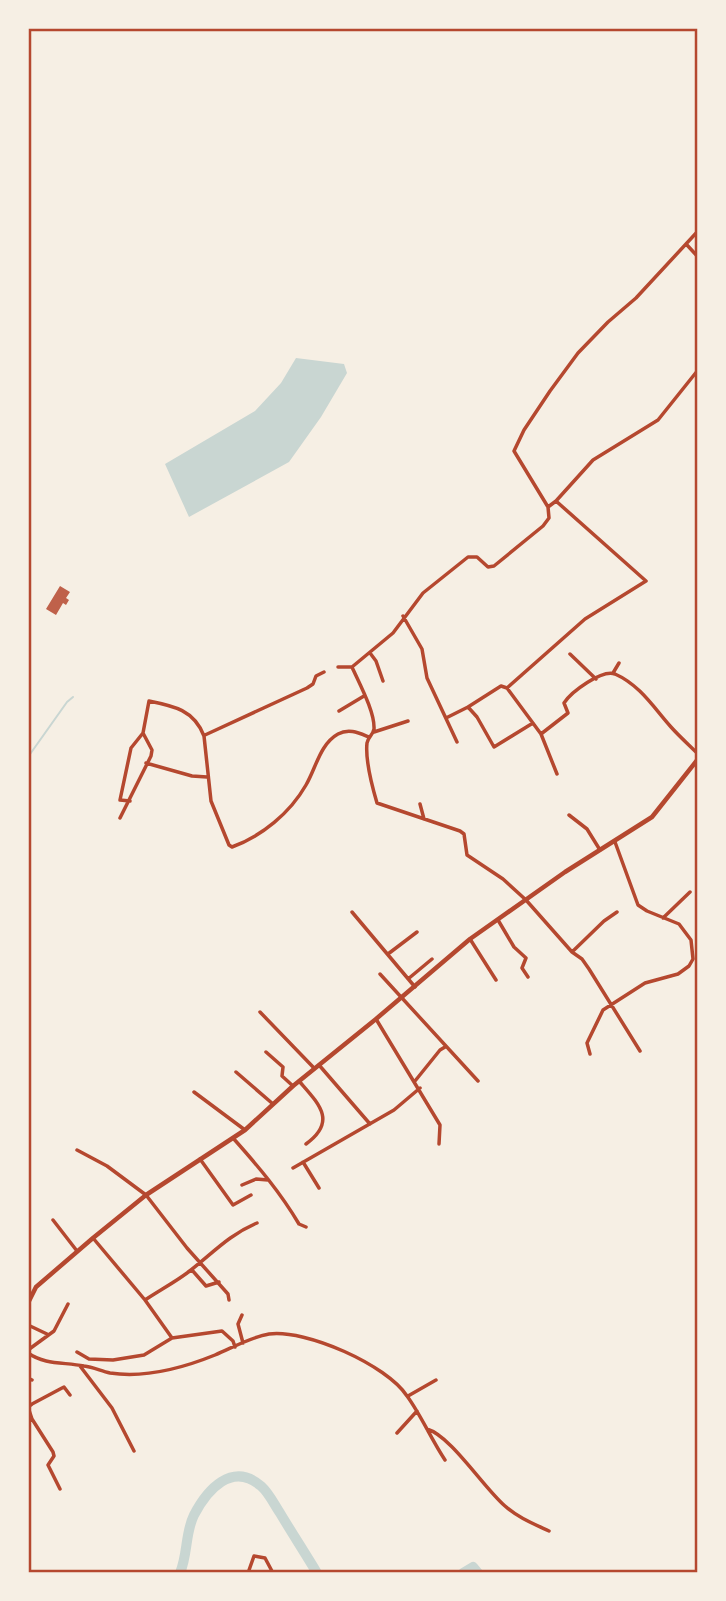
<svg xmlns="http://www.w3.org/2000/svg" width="726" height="1601" viewBox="0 0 726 1601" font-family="Merriweather,serif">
<rect width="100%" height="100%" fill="#f6efe4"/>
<path fill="#c9d6d2" d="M296,358L344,364L347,373L321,417L289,462L189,517L165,464L255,411L281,383Z"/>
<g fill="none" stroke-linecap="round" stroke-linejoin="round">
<path stroke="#c9d6d2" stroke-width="2" d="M28,757L67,702L73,697"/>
<path stroke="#c9d6d2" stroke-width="10" d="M180,1573C188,1554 185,1533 194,1515C207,1490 232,1461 261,1486C269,1493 274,1504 280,1513C292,1533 305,1553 317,1573
M463,1573L473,1567L478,1573"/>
</g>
<path fill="#bf614a" d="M60,586L70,592L66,598L69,600L66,605L63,603L56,615L46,609Z"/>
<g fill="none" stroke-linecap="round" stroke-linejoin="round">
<path stroke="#b5482f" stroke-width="3.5" d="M687,245L698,257
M548,507L556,501L593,460L658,420L698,370
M403,616L422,649L427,678L457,742
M370,653L376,661L383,681
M570,654L596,679
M338,667H352L393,633L423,593L468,557H477L488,567L494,566L543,526L549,518L548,507L514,451L524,430L550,391L578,353L608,322L636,298L698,231
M352,667C359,683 375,712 374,729C373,735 368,737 367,743C365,761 372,786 377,803L460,831L464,834L467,855L503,879L526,900L572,952L604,921L617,912
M613,673L619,663
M507,688L541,734L568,713L564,703C571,692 602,669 615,674C640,685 654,708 671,727C679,736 689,745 698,754
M468,707L501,686L507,688L585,619L646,581L556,501
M339,711L364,696
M446,718L468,707L477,717L494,747L533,723
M374,732L408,721
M541,734L557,774
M205,735L307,688L313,684L316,676L324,672
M146,763L192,776L207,777
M130,801L120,800L131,748L143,733L149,701C174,706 194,710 204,736L211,801L229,845L232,847C262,836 290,813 306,785C316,768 320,744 338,734C349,728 359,733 369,737
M420,804L424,819
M569,815L587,829L600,850
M120,818L151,756L152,750L143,733
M352,912L415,987
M663,918L690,892
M498,920L514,947L526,958L522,968L528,977
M470,939L496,980
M572,952L582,959L589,969L640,1051
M388,954L417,932
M380,974L478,1081
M408,979L432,959
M260,1012L314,1068
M376,1019L440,1125L439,1144
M266,1052L283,1067L282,1076L293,1086
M590,1054L587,1043L603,1010L645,983L678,974L689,966L693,959L691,940L679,924L647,911L638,905L615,842
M319,1065L370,1124
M236,1072L273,1104
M299,1081C318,1103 338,1121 306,1144
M415,1081L440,1050L445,1047
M194,1092L245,1130
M233,1138C258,1166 280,1192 299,1224L306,1227
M77,1150L107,1166L146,1195L187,1248L228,1294L229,1300
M200,1159L233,1205L251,1195
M303,1162L319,1188
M293,1168L394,1110L420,1088
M242,1185L256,1179L268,1180
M53,1220L77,1251
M93,1238L145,1300C160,1290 177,1281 191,1270C214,1252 229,1235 257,1223
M192,1270L206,1286L219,1282
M145,1300L172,1338
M242,1315L238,1324L243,1343
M28,1325L47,1334
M28,1350L54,1331L68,1304
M77,1352L89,1359L113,1360L144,1355L172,1338L222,1331L233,1341L235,1347
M28,1353C45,1365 64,1362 84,1366C93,1367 101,1371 110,1373C144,1378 183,1368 215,1355C232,1348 251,1337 269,1334C306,1329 387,1365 407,1396C421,1415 431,1439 445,1460
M80,1366L112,1408L134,1451
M28,1378L32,1380
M408,1396L436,1380
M32,1419L53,1452L54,1456L48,1465L60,1489
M28,1422L32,1419L28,1407L32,1404L62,1388L64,1387L70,1395
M427,1429C451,1436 483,1487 505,1506C517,1517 534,1524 549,1531
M397,1433L417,1411
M248,1573L254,1556L265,1558L273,1573"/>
<path stroke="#b5482f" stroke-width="4.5" d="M28,1303L36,1287L93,1238L146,1195L245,1130L293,1086L376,1019L470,939L565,872L652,817L698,759"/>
</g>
<rect width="726" height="1601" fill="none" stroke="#f6efe4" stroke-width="60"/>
<rect x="30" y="30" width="666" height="1541" fill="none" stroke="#b5482f" stroke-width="2.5"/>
</svg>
